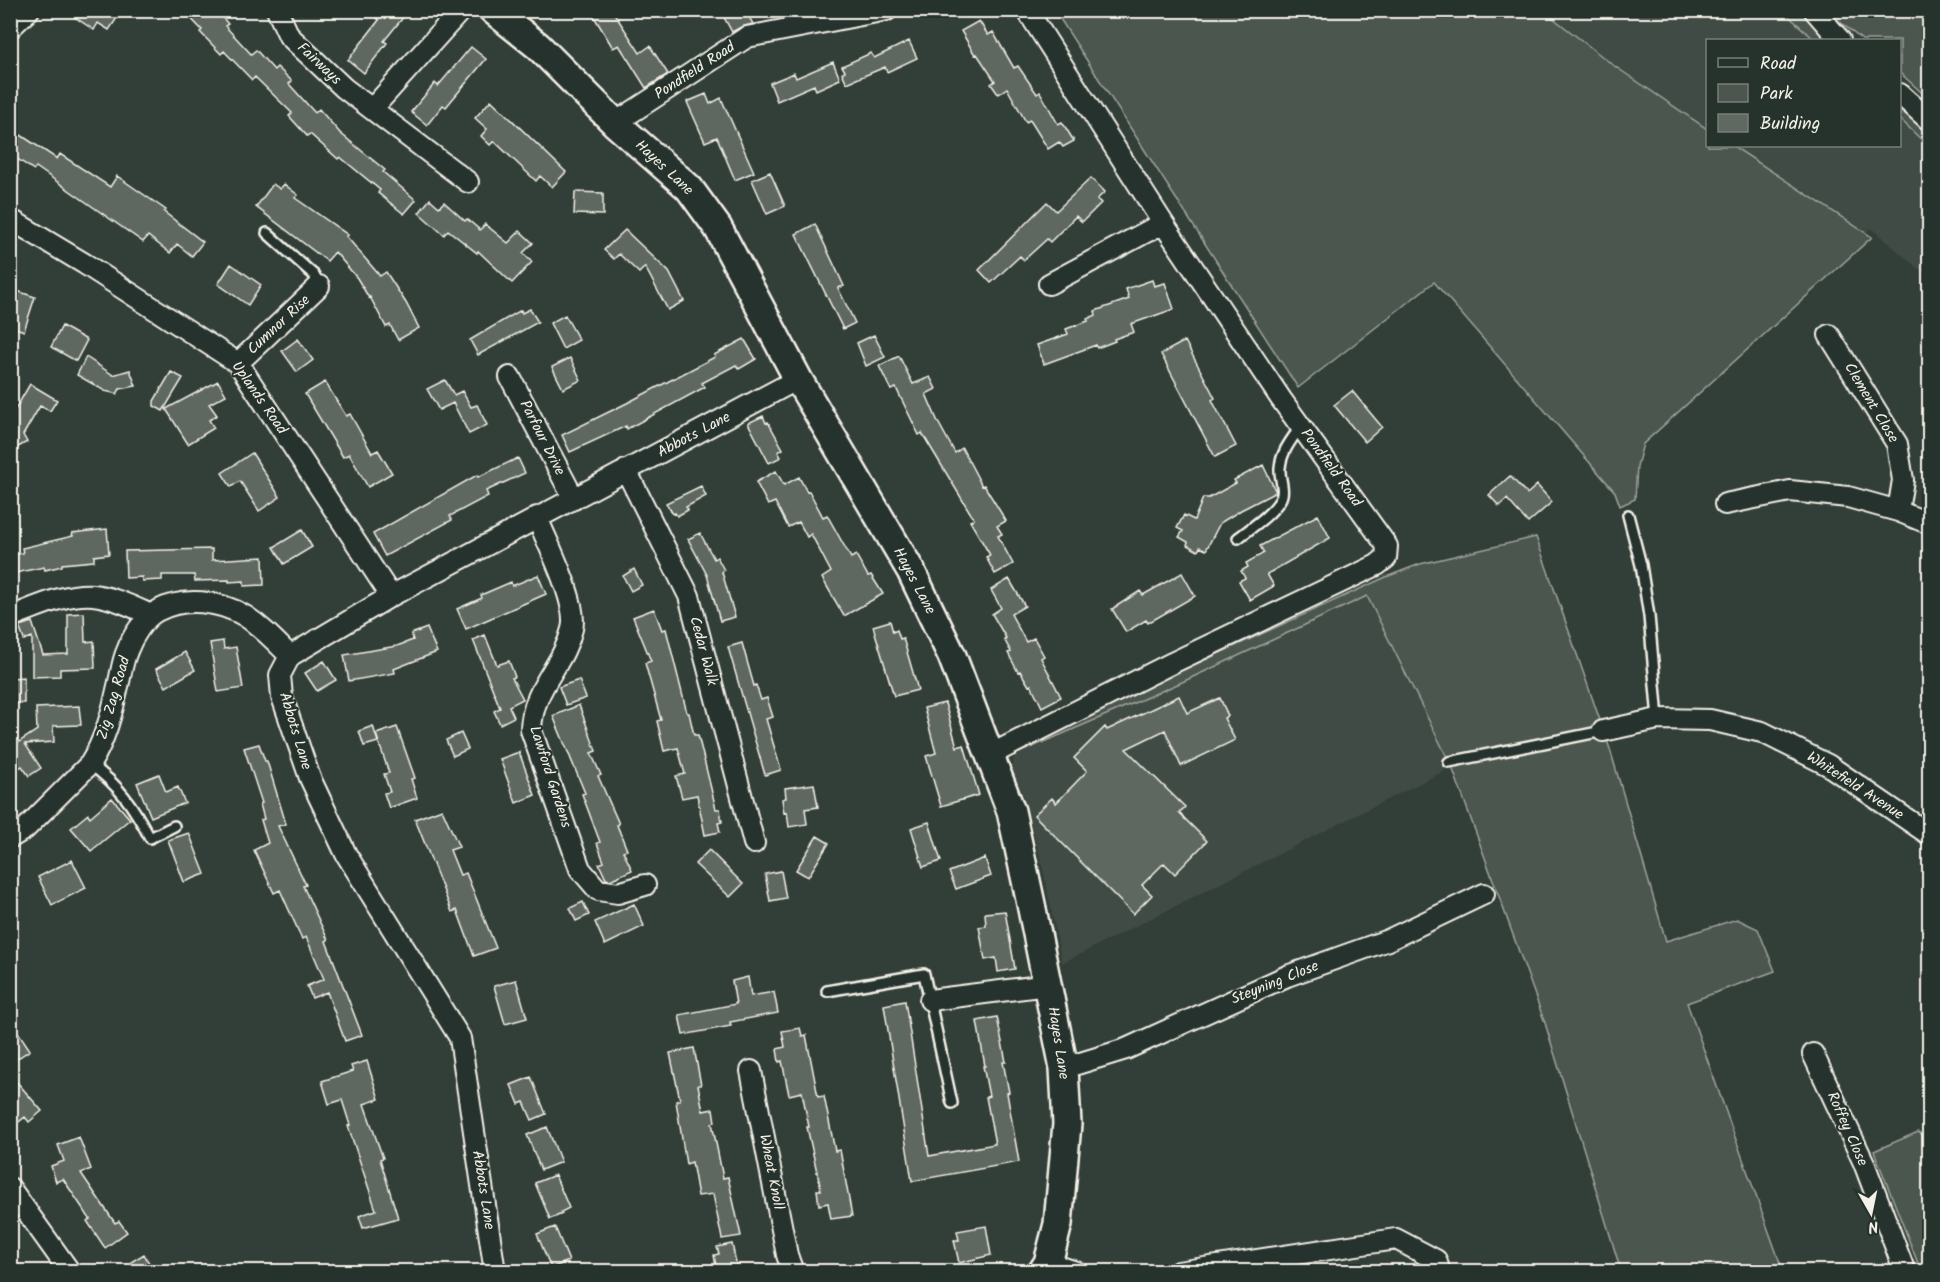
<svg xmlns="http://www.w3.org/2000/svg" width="1940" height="1282" viewBox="0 0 1940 1282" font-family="Kalam,sans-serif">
<rect width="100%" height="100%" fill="#323e38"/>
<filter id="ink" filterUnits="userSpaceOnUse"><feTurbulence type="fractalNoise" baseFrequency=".0167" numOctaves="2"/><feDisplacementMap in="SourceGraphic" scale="12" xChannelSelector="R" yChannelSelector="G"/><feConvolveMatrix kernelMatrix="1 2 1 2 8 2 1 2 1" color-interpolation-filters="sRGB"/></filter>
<g filter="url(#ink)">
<path fill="#404b44" d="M1544,11H1783L1815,40H1708L1707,129L1613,65Z
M1900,119L1929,147V278L1871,228L1866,232L1733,146H1900Z
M1367,596L1452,767L1062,963L1044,874L1024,796L1012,774L1014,755L1180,683Z"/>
<path fill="#4c564f" stroke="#a0a49c" stroke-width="1.5" d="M1055,11H1544L1613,65L1707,129L1708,146H1733L1872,237L1643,444L1637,466L1635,499L1620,506L1615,492L1434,282L1298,388Z
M1783,11H1803L1828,40H1815Z
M1827,11H1929V99L1900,73V40H1862Z
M1900,106L1929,131V147L1900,119Z
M1536,537L1610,749L1666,941L1737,919L1758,929L1775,971L1687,1003L1783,1271H1621L1545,1023L1452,767L1367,596L1180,683L1014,755L1176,673L1386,577L1420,564Z
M1918,1132L1929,1138V1271H1921L1874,1151Z"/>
<path fill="#5f6861" stroke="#f4f1e8" stroke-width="1.5" d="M64,10H106L117,18L109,30L98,23L94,30Z
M183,10H216L228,24L225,26L251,54L256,50L274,70L277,67L292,81L289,84L315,113L319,109L340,133L385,170L383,172L416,200L404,214L378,193L380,190L340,157L338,159L310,134L307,136L289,116L292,113L255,77L252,80L224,51L221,54L200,32L202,30Z
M367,10H409L384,41L387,43L364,73L348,60L379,20Z
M590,10H612L640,53L650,46L668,74L646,88L619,45L613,48Z
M720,10H745L753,24L741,27L732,32Z
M979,21L988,35L993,32L1014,68L1018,66L1037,94L1040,92L1058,124L1062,122L1074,141L1063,147L1059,142L1048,149L1030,120L1026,122L1007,88L998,94L991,84L995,81L977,54L975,55L961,31Z
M909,41L917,58L887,72L885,67L847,83L842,73L845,71L842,66L871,53L874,58Z
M471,47L486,59L446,107L443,105L427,125L411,112L435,83L438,86Z
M833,62L840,79L816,90L814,85L777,101L770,83L794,73L796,78Z
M706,94L710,104L721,98L754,172L735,180L717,137L705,142L687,102Z
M491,100L566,172L552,187L540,176L536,181L494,141L490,145L481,136L487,129L475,118Z
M10,128L57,159L60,154L110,187L117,176L166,210L164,212L203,242L192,256L177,244L170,253L148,236L143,242L36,167L34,170L10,154Z
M770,172L785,206L767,214L752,180Z
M1091,178L1105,192L1097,199L1101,203L1082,222L1076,216L1050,242L1047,239L1024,260L1020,256L991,283L979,270L1047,202L1056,211Z
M273,184L280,189L284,184L298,195L295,198L348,235L346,236L380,276L386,272L406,303L419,328L398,340L390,325L386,327L370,297L369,298L357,278L335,252L327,261L256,207Z
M575,192L603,193V215L574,214Z
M430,199L439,207L444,202L465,221L467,219L480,230L485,224L508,243L520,231L533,243L523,253L532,262L512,283L478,251L477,253L448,230L444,235L419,213Z
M815,224L844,286L838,288L855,323L843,329L796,234Z
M625,230L669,272L684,301L668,310L645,267L639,273L619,254L614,259L604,250Z
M231,264L261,285L248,305L218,284Z
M1152,280L1154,286L1165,283L1174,309L1131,324L1134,332L1114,339L1115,341L1097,348L1096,345L1044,364L1037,345L1068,334L1066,329L1088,321L1087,319L1096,315L1095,311L1129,299L1126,289Z
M17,291L35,297L24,331L10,326V294L16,295Z
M530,309L538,322L478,355L470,340L521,310L522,313Z
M565,315L579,340L563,349L550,323Z
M62,326L87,340L76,361L51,347Z
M874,335L885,357L866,366L857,343Z
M298,339L313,360L297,372L282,351Z
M744,339L756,359L739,369L736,365L702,383L705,387L627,429L626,426L570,452L562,435L627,403L715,357L714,355Z
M1185,341L1215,398L1212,400L1236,446L1215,457L1161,354Z
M899,356L913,384L930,377L936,389L926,394L938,422L955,453L962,448L982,486L984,485L1006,521L997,526L1002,534L998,536L1013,564L995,574L986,557L990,555L970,521L974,519L928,443L922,433L919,435L896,388L891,390L879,366Z
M86,357L113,375L130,370L136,386L120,389L117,394L105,391L77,375Z
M570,358L581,380L563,389L552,367Z
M171,372L183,378L163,411L154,406V401Z
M445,380L454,395L462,391L471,407L477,405L487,425L469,434L453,403L439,410L427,389Z
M218,381L226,395L209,404L217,415L209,420L214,428L188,444L166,409Z
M325,382L346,416L350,414L372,453L378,450L392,473L368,487L349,454L343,457L305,394Z
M30,384L57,400L50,411L40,406L23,435L27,442L13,450L10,455V413L12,415Z
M1352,391L1382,427L1365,442L1334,405Z
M763,416L766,423L768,422L783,449L778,452L781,457L769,463L748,423Z
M252,453L280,497L259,511L240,481L231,487L222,473Z
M518,458L525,473L486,491L488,496L450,516L452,520L385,556L373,534L477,475L478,477Z
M1263,465L1276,492L1241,510L1220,523L1206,550L1200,547L1198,551L1187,545L1188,542L1179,537L1183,531L1177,528L1184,515L1194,520L1203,498H1209L1236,483L1234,480Z
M776,471L784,485L799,477L807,492L809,491L823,517L827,515L851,558L856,555L868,576L871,575L883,594L844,616L822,578L831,572L811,534L807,537L799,522L788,527L775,502L768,505L756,482Z
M1510,476L1527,494L1537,485L1552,502L1528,523L1507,499L1499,506L1489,495Z
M701,486L706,496L686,507L688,510L677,516L675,513L673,514L666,503Z
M1318,515L1330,538L1267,574L1274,586L1250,600L1239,581L1245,578L1241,571L1248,567L1246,563L1264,553L1260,546Z
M107,529L109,554L94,556V561L62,564V566L45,570L44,567L10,574V556L23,553L22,548L73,536L72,533Z
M302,530L312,547L284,564L274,547Z
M700,533L714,559L717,557L724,570L722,572L735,617L720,621L707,575L688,539Z
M212,549V560L263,557L264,585L244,586V581L229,582V580L195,581L194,575H162V580L142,581V577L126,578L125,551Z
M634,569L642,585L631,591L623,576Z
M1182,573L1195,596L1148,623L1146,620L1126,632L1112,609L1140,591L1143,595Z
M538,575L546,594L466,629L457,609L482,598L481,595L511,582L512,586Z
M1009,579L1025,606L1011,614L1026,642L1034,638L1044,656L1041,658L1061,697L1042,707L1031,685L1029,686L1020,671L1018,672L1008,653L1011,652L1004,639L1006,638L992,614L1001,608L991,590Z
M654,609L662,630L666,629L687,713H689L694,735H698L716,809H720L722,822L718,823L720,832L705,835L697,795L682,798L676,776L685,774L678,748L664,751L657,721L661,720L645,663L651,661L633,617Z
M84,613L85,642L94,641L95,668L60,669V676L32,677V637L24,640L19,626L32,622L43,655L68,654V614Z
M890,621L893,632L897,630L900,639L903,638L918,690L894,696L873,626Z
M427,628L437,652L394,669L395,673L349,681L344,655L397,646L413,640L411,634Z
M485,635L497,665L509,661L515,677L512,678L523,699L509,706L514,717L500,724L494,711L500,708L473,640Z
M223,641L224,649L236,647L243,688L218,692L210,643Z
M742,643L754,686L756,685L761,700L767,698L773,717L766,719L781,770L765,775L728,647Z
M185,652L195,670L166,687L156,669Z
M324,661L336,680L317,691L305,673Z
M24,677V703H11V678Z
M579,680L586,698L566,705L559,687Z
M1179,696L1187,713L1220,698L1228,716L1224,718L1235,740L1181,766L1165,730L1126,749L1185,807L1179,813L1207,841L1175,874L1164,863L1142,885L1152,895L1133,914L1034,815L1052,798L1056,803L1087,771L1074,758L1105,727L1107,730Z
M945,703L957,747L964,745L979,795L941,806L926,756L936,753L924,708Z
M579,705L596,751L591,753L601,775L598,776L619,824L617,825L627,850L623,851L632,870L610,880L606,879L599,864L604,862L597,843L600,842L582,794L585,793L553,716Z
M79,706L81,725L53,726L54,742L25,744L41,768L29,776L22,766L10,774V748L37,730L36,708Z
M373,726L378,742L364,746L359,731Z
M397,727L415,778L411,779L417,798L389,808L384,793L390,792L384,774L389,773L376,734Z
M461,733L468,749L453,756L446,740Z
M259,744L265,761H267L286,824L278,826L306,885L303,886L328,940L326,941L362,1035L345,1041L327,992L312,998L307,986L324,979L306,937L302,939L280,890L274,893L254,850L268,843L261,820L264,819L260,804L262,803L244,748Z
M519,752L535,795L516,803L500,759Z
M159,774L166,792L178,787L185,803L151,817L137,783Z
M814,784L818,807L805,809L807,824L789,827L787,812L784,813L782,799L786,798L785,788Z
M112,798L130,819L91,851L71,828L88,814L90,817Z
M442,809L459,847L450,850L460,875L466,873L496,948L474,956L457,910L452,912L415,819Z
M929,822L941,861L923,867L911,828Z
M189,833L205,874L184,882L168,840Z
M817,836L829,843L808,877L796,870Z
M709,850L743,884L730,897L695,864Z
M985,858L991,876L956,889L949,872Z
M72,860L86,888L52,905L38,877Z
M781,871L786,898L770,901L765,874Z
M583,902L589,915L576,921L570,908Z
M634,904L644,926L605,945L595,922Z
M1005,911L1015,969L998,972L996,958L985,960L979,927L986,926L985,913Z
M748,977L751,996L774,992L778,1013L730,1022L731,1026L683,1035L679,1015L736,1004L732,981Z
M516,980L527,1018L505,1024L494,986Z
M905,1001L929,1156L995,1144L986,1097L989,1096L983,1066H985L977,1021L997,1017L1006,1062H1003L1009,1092L1007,1093L1019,1162L912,1181L884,1005Z
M10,1020L30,1050L15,1060L10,1052Z
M800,1028L802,1036L806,1035L818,1097L824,1096L835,1151L840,1150L852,1216L831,1219L828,1203L819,1205L817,1190H821L807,1127H809L802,1092L789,1095L782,1061L779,1062L777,1049L785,1047L782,1031Z
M694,1048L701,1085H698L703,1111L713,1109L715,1122L712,1123L723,1178L728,1177L741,1236L722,1239L713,1194L698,1196L692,1162L686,1164L676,1101L680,1100L670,1053Z
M367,1061L379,1099L364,1104L383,1158L380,1159L398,1218L363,1228L359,1216L376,1210L348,1126L350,1125L342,1100L329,1104L322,1081L353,1071L351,1066Z
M10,1074L42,1111L29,1122L25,1117L10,1129Z
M531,1077L546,1114L532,1120L524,1102L519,1104L511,1085Z
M547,1127L561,1162L541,1170L527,1135Z
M79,1137L91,1169L81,1173L115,1223L119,1221L127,1232L105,1248L87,1221L90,1219L63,1179L56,1182L51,1166L64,1161L58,1145Z
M555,1175L569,1208L561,1212L562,1214L550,1219L535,1183Z
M986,1226L991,1255L959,1263L954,1240H959L957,1231Z
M555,1227L569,1261L551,1268L537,1234Z
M732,1244L738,1272H717L714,1255L719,1254L717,1247Z
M144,1254L154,1272H136L131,1262Z"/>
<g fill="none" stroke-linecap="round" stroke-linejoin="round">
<defs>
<path id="lane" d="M267,233L314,275L319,286
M1628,515L1641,565L1649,616L1658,719
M1238,538C1252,527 1271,515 1280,500C1286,490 1279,479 1280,468C1281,452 1292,439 1301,426
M1449,762L1603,731
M90,764C120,786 133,806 150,838L174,826
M827,991L924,974L952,1103"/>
<path id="street" d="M277,10L289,36L344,88L468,182
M1814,10L1840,40
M10,28L29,10
M1900,94L1930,121
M372,109L461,10
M615,123L747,37L887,10
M10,219L85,264L238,363L391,596
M1049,284L1163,223
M1829,335L1897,444L1903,480L1898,511
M238,363L319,286
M510,377L574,499
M626,470L689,596L754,843
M1725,504L1790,491L1848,497L1898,511L1930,524
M537,517C547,543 579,604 572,629C563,667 532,687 531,730L580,869L598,890L618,893L645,885
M10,617C37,607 65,593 93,595C113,597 133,607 151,615
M1603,731L1658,719L1710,720L1762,732L1828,765L1930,835
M990,755L1172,663L1377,565L1386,558L1387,546L1281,399L1163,223L1027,10
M10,838L25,829L90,764C105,740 112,713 118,686C121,675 122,662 127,651C132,637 144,618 157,611C184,596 220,601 245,616C262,627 275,641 290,656
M930,1000L1048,985
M1813,1054L1864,1163L1905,1272
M1064,1068L1126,1049L1287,976L1388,940L1484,894
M751,1071L787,1255L793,1272
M10,1188L70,1272
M1048,1263L1076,1272
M495,1272L460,1038L346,854L310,778L282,697L280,675L290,656L391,596L798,379
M1178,1272L1396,1239L1436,1260L1440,1272"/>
<path id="secondary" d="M493,10L538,46L615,123L689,188L718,228L798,379L911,571L952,656L1011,811L1031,904L1064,1068L1067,1124L1058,1224L1048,1263L1042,1272"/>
</defs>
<use href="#lane" stroke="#f4f1e8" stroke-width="14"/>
<use href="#street" stroke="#f4f1e8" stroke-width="24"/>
<use href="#secondary" stroke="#f4f1e8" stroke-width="32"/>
<use href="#lane" stroke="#26332d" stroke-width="9"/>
<use href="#street" stroke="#26332d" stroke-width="20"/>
<use href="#secondary" stroke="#26332d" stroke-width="27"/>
</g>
</g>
<g text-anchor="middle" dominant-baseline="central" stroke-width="4.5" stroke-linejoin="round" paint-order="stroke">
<g font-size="15" fill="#f4f1e8" stroke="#26332d">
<text transform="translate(319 64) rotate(43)">Fairways</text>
<text transform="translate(695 71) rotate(-33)">Pondfield Road</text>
<text transform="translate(664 168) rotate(43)">Hayes Lane</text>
<text transform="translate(279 325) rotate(-43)">Cumnor Rise</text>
<text transform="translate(259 398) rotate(55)">Uplands Road</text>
<text transform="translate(1871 403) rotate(59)">Clement Close</text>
<text transform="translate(694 435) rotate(-28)">Abbots Lane</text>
<text transform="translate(542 438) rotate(63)">Parfour Drive</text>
<text transform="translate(1331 468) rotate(54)">Pondfield Road</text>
<text transform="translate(914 581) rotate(62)">Hayes Lane</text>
<text transform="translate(703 651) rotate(75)">Cedar Walk</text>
<text transform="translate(114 698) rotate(-74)">Zig Zag Road</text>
<text transform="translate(295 731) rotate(73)">Abbots Lane</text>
<text transform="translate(550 777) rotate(72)">Lawford Gardens</text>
<text transform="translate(1855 786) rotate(33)">Whitefield Avenue</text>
<text transform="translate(1275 983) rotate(-22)">Steyning Close</text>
<text transform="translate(1058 1043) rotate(81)">Hayes Lane</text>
<text transform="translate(1847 1129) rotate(66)">Roffey Close</text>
<text transform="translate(771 1172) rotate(79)">Wheat Knoll</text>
<text transform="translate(483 1190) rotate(81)">Abbots Lane</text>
</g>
</g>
<rect width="1940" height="1282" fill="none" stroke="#26332d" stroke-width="36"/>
<rect x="18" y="18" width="1904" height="1246" fill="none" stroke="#f4f1e8" stroke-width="2" filter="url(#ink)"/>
<rect x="1706" y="39" width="195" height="108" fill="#26332d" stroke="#787f78" stroke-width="1.5"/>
<rect x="1718" y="58" width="30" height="9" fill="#26332d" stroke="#787f78" stroke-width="1.5"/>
<text x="1760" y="69" font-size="18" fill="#f4f1e8">Road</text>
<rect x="1718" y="84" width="30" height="18" fill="#4c564f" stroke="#787f78" stroke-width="1.5"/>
<text x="1760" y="99" font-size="18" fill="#f4f1e8">Park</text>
<rect x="1718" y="114" width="30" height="18" fill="#5f6861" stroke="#787f78" stroke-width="1.5"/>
<text x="1760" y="129" font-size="18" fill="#f4f1e8">Building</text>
<g transform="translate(1871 1213) rotate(171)" stroke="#26332d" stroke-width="4.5" paint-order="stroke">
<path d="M0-4.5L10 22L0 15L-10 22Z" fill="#f4f1e8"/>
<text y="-9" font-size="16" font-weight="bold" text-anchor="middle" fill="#f4f1e8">N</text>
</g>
</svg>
